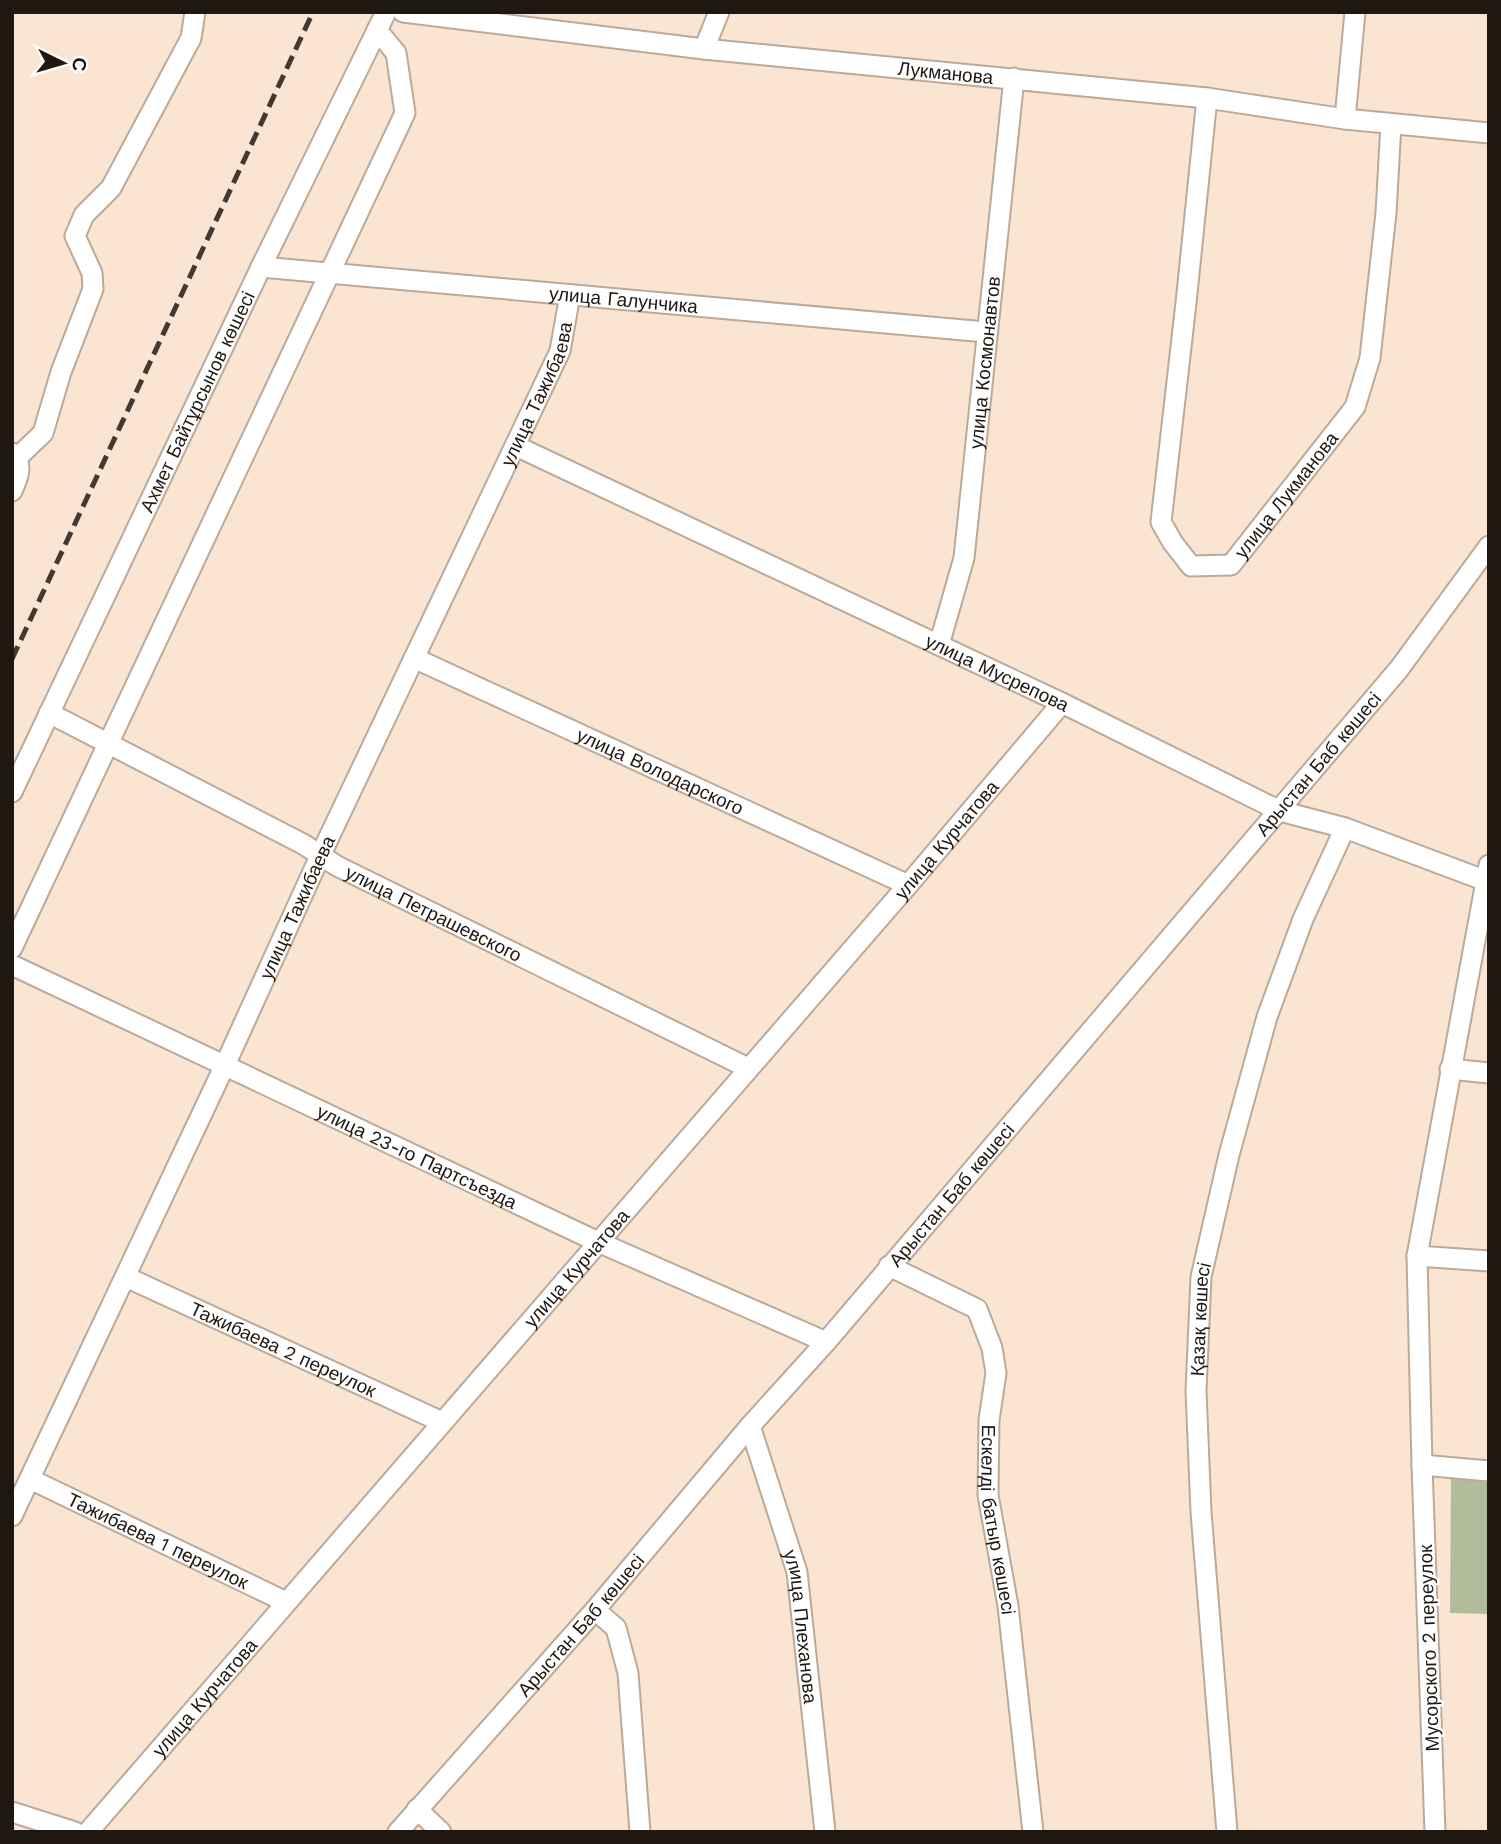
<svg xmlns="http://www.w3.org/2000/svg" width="1501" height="1844" viewBox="0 0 1501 1844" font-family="'Work Sans',sans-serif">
<rect width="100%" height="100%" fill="#fae5d2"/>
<path fill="#b2bc9a" d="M1451,1478L1489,1482V1614L1450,1613Z"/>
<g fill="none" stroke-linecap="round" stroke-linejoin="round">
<defs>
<g id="minor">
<path id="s1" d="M403,12L704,49L1207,98L1345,119L1489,133"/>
<path d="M704,49L719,12"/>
<path id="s2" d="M1207,98L1186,303L1161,522L1173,543L1191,566L1231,565L1355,407L1370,358L1386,213L1391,124"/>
<path d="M1345,119L1355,12"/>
<path id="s3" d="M261,267L986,332"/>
<path id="s4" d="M516,446L1062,703L1280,811L1345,828L1489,882"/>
<path d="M12,453C24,464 18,478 12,491"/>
<path d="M17,458L43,433L61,372L93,289L92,273L75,236L84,215L111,188L191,38L195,12"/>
<path id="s5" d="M939,645L964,558L1014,78"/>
<path id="s6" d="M414,658L908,885"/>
<path id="s7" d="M49,713L303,844L337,866L748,1068"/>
<path id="s8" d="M12,792L261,267L386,12"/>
<path d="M12,948L405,113L396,53L377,30"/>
<path id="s9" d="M12,965L598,1242L826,1342"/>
<path d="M1450,1069L1489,1073"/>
<path d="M1417,1256L1489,1261"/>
<path id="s10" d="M889,1266L977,1309L992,1348L996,1373L989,1420L988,1495L1008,1606L1033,1832"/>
<path id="s11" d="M126,1277L442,1422"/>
<path id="s12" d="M750,1426L797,1572L825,1832"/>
<path d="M1422,1465L1489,1471"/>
<path id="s13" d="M30,1479L286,1602"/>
<path id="s14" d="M12,1516L225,1065L321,854L560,351L570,295"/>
<path d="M595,1610L616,1628L628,1673L640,1832"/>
<path d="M417,1809L441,1832"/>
<path d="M12,1812L75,1832"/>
<path id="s15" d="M88,1832L908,885L1062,703"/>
<path id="s16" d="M398,1832L595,1610L750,1426L826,1342L1399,669L1489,546"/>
<path id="s17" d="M1227,1832L1201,1512L1196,1391L1201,1277L1229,1155L1267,1017L1303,919L1345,828"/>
<path d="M1435,1832L1422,1465L1417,1256L1489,865"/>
</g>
</defs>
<use href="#minor" stroke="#bda998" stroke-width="23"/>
<use href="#minor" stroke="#fff" stroke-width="19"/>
<path stroke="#423930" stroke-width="5" stroke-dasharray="14 7" stroke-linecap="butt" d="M12,659L313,12"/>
</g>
<g text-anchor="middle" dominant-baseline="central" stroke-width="5" stroke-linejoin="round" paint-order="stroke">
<g font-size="19" fill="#1f1811" stroke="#fff">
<text stroke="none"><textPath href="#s1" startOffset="546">Лукманова</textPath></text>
<text stroke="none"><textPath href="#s3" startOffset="364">улица Галунчика</textPath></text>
<text stroke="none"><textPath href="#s5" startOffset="287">улица Космонавтов</textPath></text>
<text stroke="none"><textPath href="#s14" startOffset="1239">улица Тажибаева</textPath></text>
<text stroke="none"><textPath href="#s8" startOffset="432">Ахмет Байтұрсынов көшесі</textPath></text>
<text stroke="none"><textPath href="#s2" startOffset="609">улица Лукманова</textPath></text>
<text stroke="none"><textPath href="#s4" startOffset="532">улица Мусрепова</textPath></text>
<text stroke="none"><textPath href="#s16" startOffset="1410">Арыстан Баб көшесі</textPath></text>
<text stroke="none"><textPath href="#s6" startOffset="271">улица Володарского</textPath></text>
<text stroke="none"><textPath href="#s15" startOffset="1312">улица Курчатова</textPath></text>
<text stroke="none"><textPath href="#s14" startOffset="672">улица Тажибаева</textPath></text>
<text stroke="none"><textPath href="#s7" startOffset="434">улица Петрашевского</textPath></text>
<text stroke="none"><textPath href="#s9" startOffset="448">улица 23-го Партсъезда</textPath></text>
<text stroke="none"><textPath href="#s16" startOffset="844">Арыстан Баб көшесі</textPath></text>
<text stroke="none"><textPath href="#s15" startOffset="746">улица Курчатова</textPath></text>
<text stroke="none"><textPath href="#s17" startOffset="514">Қазақ көшесі</textPath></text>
<text stroke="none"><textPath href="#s11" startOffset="173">Тажибаева 2 переулок</textPath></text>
<text stroke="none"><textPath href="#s10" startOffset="313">Ескелді батыр көшесі</textPath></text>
<text stroke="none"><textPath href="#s13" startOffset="142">Тажибаева 1 переулок</textPath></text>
<text stroke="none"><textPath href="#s16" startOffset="276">Арыстан Баб көшесі</textPath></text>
<text stroke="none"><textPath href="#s12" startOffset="208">улица Плеханова</textPath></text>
<text transform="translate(1429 1648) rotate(-92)">Мусорского 2 переулок</text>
<text stroke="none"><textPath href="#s15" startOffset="178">улица Курчатова</textPath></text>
</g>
</g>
<rect width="1501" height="1844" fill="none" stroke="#1f1811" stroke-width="28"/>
<g transform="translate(63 63) rotate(95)" stroke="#ffffff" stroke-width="5" paint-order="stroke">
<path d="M0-5L12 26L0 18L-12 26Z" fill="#1f1811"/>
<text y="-10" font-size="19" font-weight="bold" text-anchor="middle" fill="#1f1811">С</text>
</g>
</svg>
